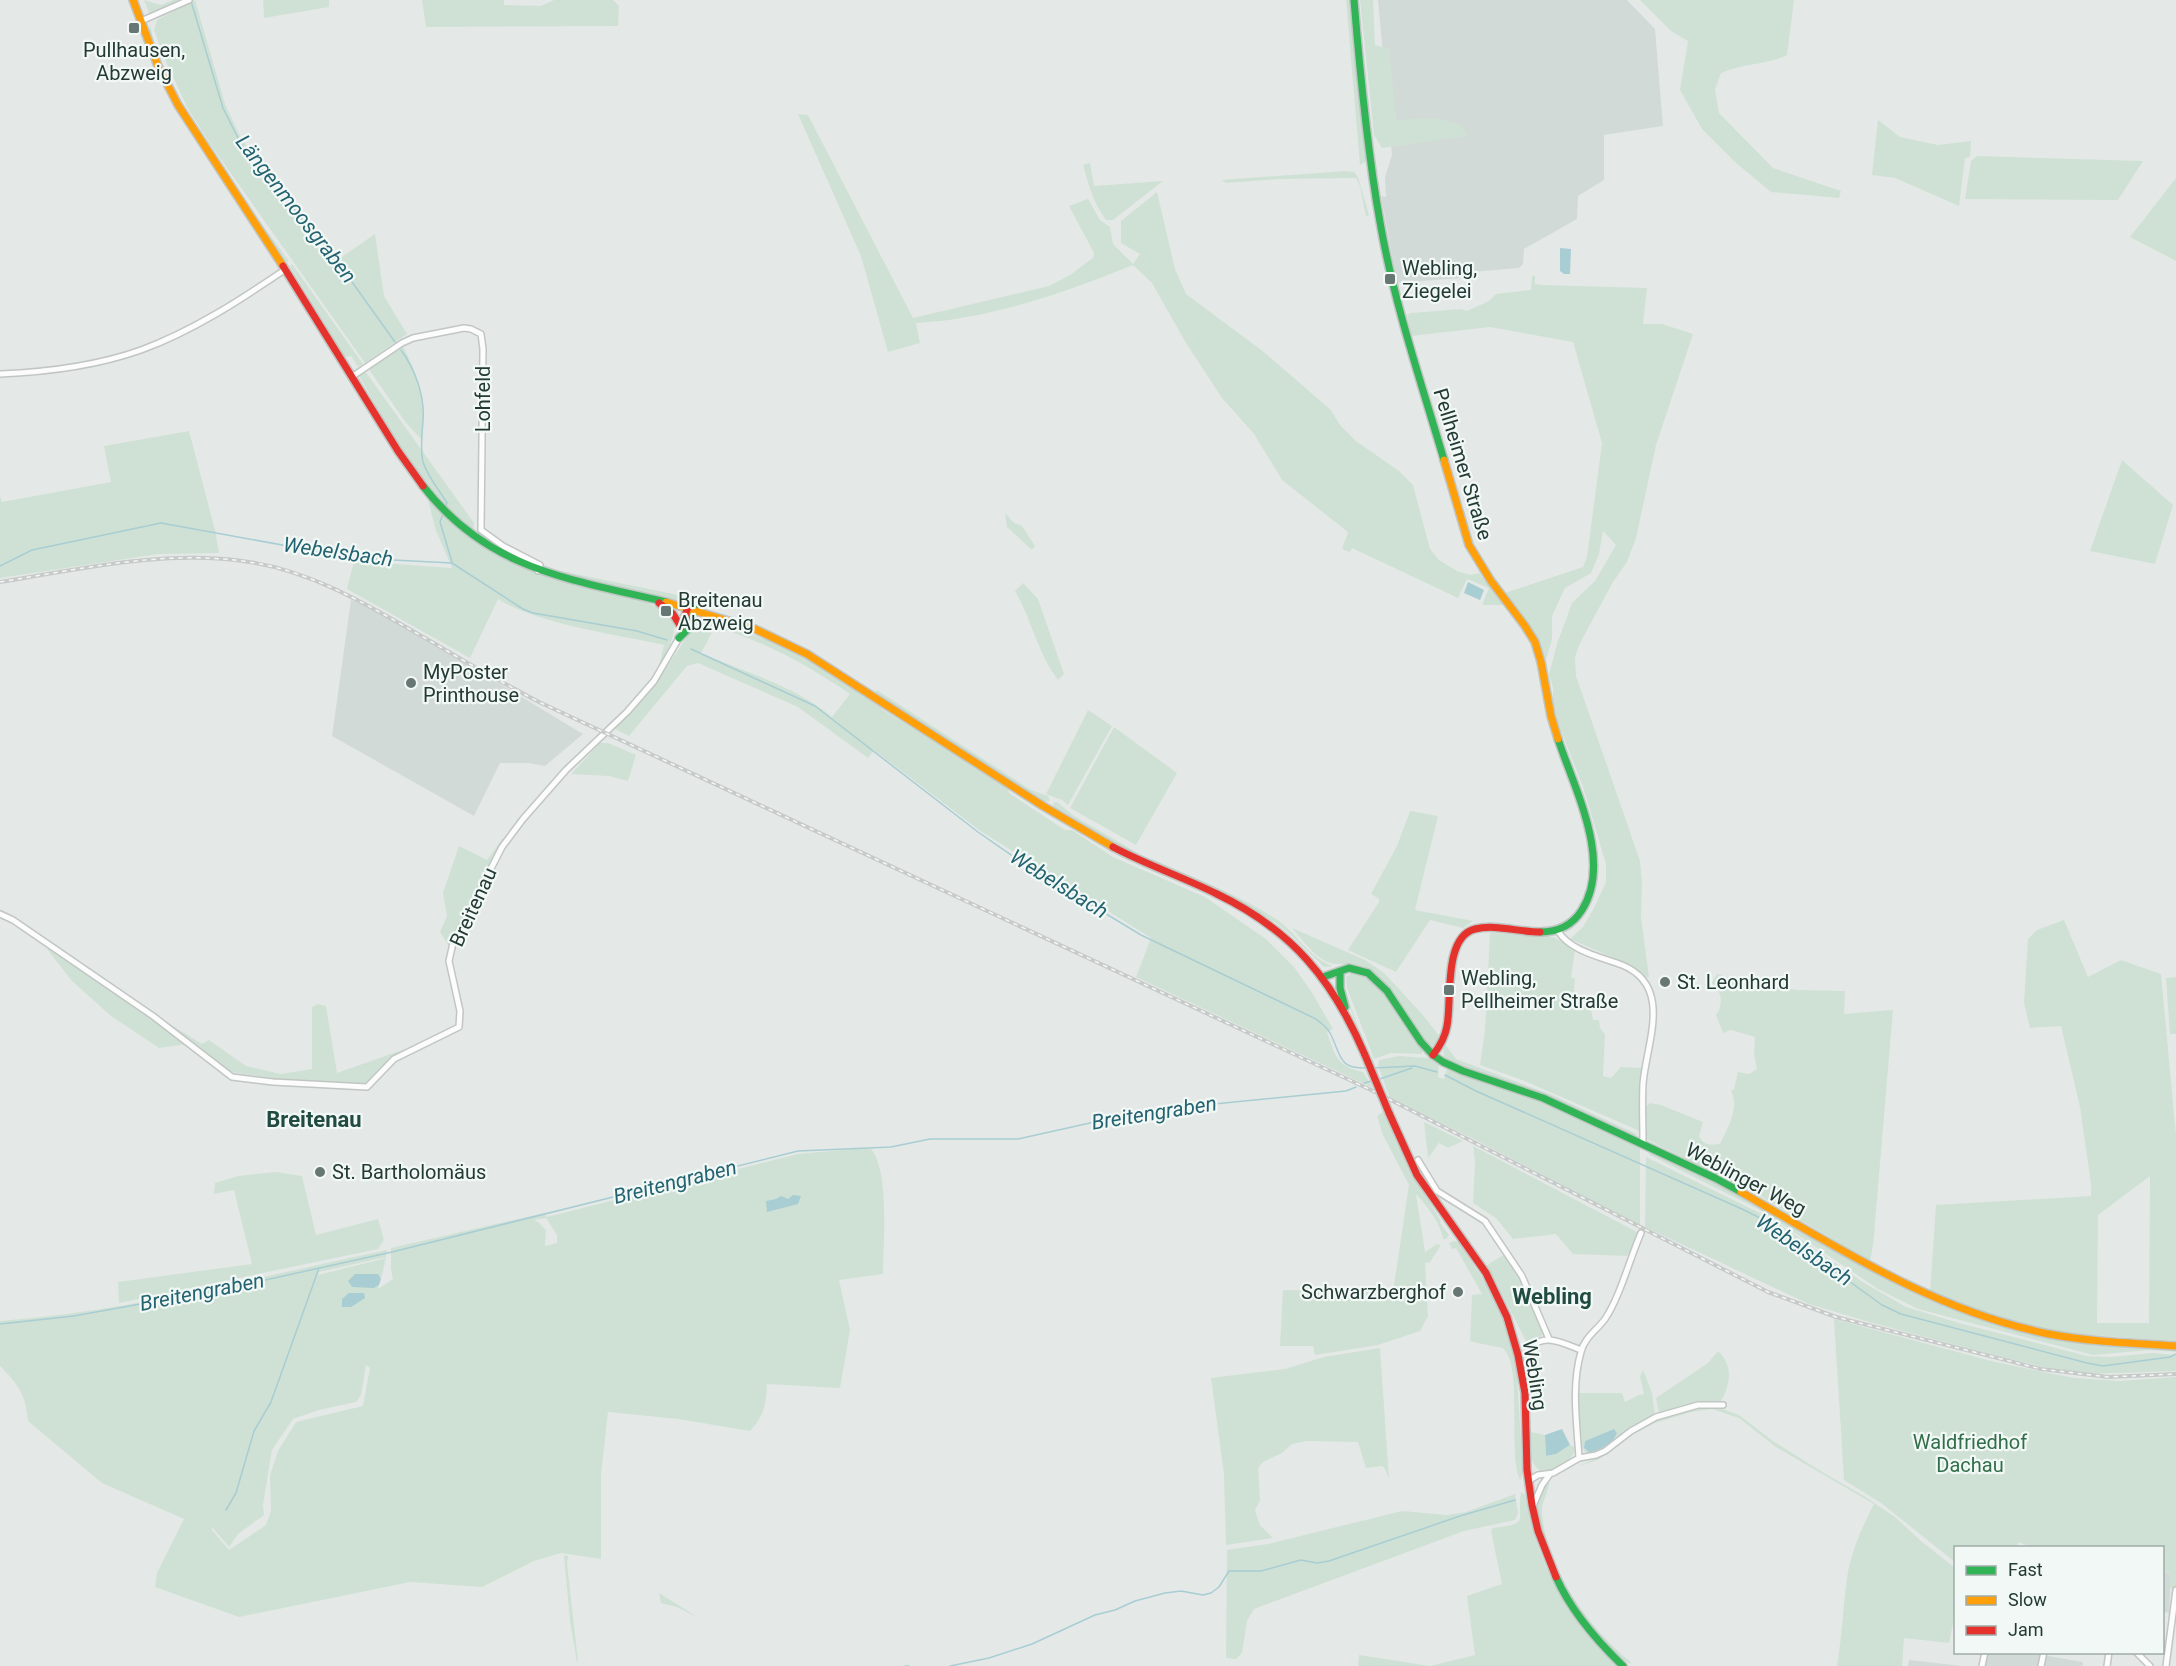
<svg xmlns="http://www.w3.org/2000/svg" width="2176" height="1666" viewBox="0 0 2176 1666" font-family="Roboto,sans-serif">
<rect width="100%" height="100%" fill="#e4e9e7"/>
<path fill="#d2dad7" d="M1378,0H1627L1655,29L1663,126L1604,135V180L1578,196L1577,219L1524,249L1523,264L1519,268L1460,273V278L1397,283L1381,196L1386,197L1385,177L1392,155Z
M351,600L381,612L583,734L545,766L528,763H500L474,816L332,736Z
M2163,1573L2171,1574L2169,1613L2163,1612Z
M1986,1652L2030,1653L2083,1662V1666H1982Z
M1909,1660L1963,1666H1908Z"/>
<path fill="#cfe1d4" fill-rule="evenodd" d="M144,0L161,5L173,0H183L150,15Z
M195,0L225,104L241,138L261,167L339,259L375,234L384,296L407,334L365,363L210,144L187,107L167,64L154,30L157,20Z
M263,0H329V7L264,18Z
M422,0H504V5L541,6L554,0H613L619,6L618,26L426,27Z
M1346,0H1351L1366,161L1360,165Z
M1360,0H1373L1375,45L1389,49L1396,120L1435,118L1461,125L1468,136L1382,148L1374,135Z
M1640,0H1794L1787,55C1766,65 1743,63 1721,73L1715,90L1719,113L1773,168L1841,191L1839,198L1771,192L1735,162L1702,129L1680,90L1688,41L1671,31Z
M150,24C162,99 244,199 289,261L287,262L210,152L175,94L149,32Z
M798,114L808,115L913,318L1049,286L1070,275L1093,258L1094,253L1069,206L1088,199L1100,220L1110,227L1113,244L1133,264L1140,254L1121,243V221L1157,192L1175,269L1186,294L1264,352L1331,410L1340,425L1356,441L1399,471L1413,485L1430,549L1439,560L1457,571L1470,575L1479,573L1505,605H1482L1489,588L1467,579L1458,598L1352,548L1350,552L1342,549L1348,532L1282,480L1254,434L1222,398L1186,343L1152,283L1133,265C1067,292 987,320 916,323L920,343L888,352L861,256Z
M1878,120L1900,137L1938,145L1971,141L1970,157L1965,158L1959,206L1895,178L1872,175Z
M1977,156L2143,161L2118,200L1965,199L1971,161Z
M1090,163L1094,186L1163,181L1113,220H1106C1093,203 1089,185 1083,165Z
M1346,171L1354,172L1358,177L1369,215L1366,217L1360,186L1356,178L1280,179L1226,183L1221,180Z
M2176,178V261L2130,237Z
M292,264L363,364L358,367L351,356L345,357L290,266Z
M1532,276H1535V284L1542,285L1647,288L1643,324H1662L1693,334L1656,445L1636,538L1627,562L1613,582L1579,645L1575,658L1576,676L1640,861L1642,884L1641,917L1649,977H1645L1621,961L1570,939L1583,927L1594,908L1606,882V864L1583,787L1558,723L1553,702V688L1549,675L1557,644L1572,603L1595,581L1616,545L1603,531L1599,554L1591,573L1565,588L1552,616V639L1546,660L1536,637L1505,593L1583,567L1587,557L1602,443L1573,342L1490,327L1411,336L1407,315L1411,313L1461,309L1467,311L1489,301L1496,294L1531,290Z
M403,346C419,379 427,402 422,440L406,423L368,368Z
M365,371L474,523L473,531L442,503L411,466L359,376Z
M189,431L215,530L219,553L158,554L0,578V496L2,502L111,482L104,446Z
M2122,460L2173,505L2155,564L2090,551Z
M428,499C463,536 502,562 550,578C589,592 646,590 675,621C674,638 669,651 659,666L664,645C615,634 540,625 498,599L470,658L347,589L354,561L452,568L435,528Z
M1005,513L1014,523L1022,526L1035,546L1032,550L1007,527Z
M546,568L688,597L689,599L686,602L582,580L550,571Z
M1023,583L1038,599L1064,674L1058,680C1037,652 1032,620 1015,591Z
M705,617L775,643L807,658L878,704L883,710L1008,787L1009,793L1065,830H1072L1113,857L1205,897L1266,939L1294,967L1311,991L1333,1029L1327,1032C1335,1056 1337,1066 1363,1072L1373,1088L1136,977L1151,938L979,830L874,750L868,758L798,707L698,663L687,666L629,736L613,728L643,696L666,668L699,619ZM715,627C764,641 808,665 850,694L832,717C795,686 745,672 701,653Z
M877,690L1031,790L1048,796L1050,801L1045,802L875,693Z
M1088,710L1112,726L1068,805L1062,800L1046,794Z
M1114,727L1177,773L1136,845L1070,808Z
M600,743H608L636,755L628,781L609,776L571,774Z
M1057,802L1074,816L1138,853C1108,844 1080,825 1054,808L1053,803Z
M1410,811L1438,816L1415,910L1473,921L1463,928L1430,920L1396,972L1348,950L1379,902V899L1371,894L1397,846Z
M503,838L504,841L449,946L440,932L447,916L443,893L459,846L487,860Z
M1150,858C1192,877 1238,894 1276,919C1297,933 1310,959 1333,966L1324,967L1292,936L1276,923L1253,909L1158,864Z
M2064,920L2088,977L2121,960L2161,974L2176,1135V1341L2052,1332L1977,1312L1930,1294L1936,1205L2091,1196V1184L2080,1107L2061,1026L2030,1028L2024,1003L2028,939L2037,930ZM2150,1176L2149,1323H2097L2098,1215Z
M1292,928L1365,960L1384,973L1423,1015L1440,1037L1438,1043L1433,1046C1415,1040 1401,1002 1389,988C1386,983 1381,979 1376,975C1359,958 1343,969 1325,961C1313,955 1301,938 1292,928Z
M1490,933L1553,937L1575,949L1571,978H1575L1573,1003L1590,1006L1593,1020H1599L1600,1028L1605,1034L1603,1076L1611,1078L1621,1067L1644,1068L1642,1132L1522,1080L1480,1065L1485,1031Z
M50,948L187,1044L159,1048L111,1016L72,981L47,949Z
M1352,973C1380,974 1406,1025 1422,1048V1054L1391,1053L1374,1059L1347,988L1346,977Z
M1717,974L1750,984L1798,990L1845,991L1844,1014L1893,1010L1873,1246L1870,1261L1760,1196L1646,1139V1106L1650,1103L1661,1105L1703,1122L1699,1136C1704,1146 1710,1145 1720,1144C1727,1129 1740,1108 1731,1091L1734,1089L1738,1072L1749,1074L1757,1069L1754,1054L1755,1037L1731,1030L1723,1033L1716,1015C1724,1005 1722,991 1712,983Z
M2176,977V1034H2170L2166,978Z
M1344,980V987L1365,1046L1343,990Z
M318,1004L326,1006L337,1073L405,1049L390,1059L367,1085L284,1080L231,1072L147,1010L202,1044L209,1040L246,1066L281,1074L312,1069V1007Z
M1445,1044L1456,1059L1552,1095L1639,1135H1633C1592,1117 1552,1096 1509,1082C1492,1076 1462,1072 1448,1061C1442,1056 1443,1050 1445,1044Z
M1399,1056L1428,1058L1439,1064L1438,1077L1444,1079L1447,1069L1548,1104L1640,1146V1226L1472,1138L1390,1099L1378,1066L1379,1060Z
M1383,1112L1415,1178L1441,1221L1440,1223L1449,1235L1446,1239H1443C1441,1224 1427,1206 1416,1194L1425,1252L1437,1244L1441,1245L1430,1262L1425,1263L1428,1316L1420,1331L1378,1345L1315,1355L1313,1346H1280L1283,1290L1393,1292L1409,1185L1383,1135L1377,1116Z
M1424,1122L1463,1141L1448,1148L1439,1143L1428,1158Z
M1473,1146L1639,1233L1627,1256L1573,1254L1556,1234L1513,1239L1496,1218L1473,1203L1475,1162Z
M864,1148L871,1149C890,1171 883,1244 883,1274L839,1280L850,1330L840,1388L767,1384C766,1405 764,1416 750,1431L678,1419L608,1412L601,1475V1559L561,1553L534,1561L482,1587L410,1582L239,1617L155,1587L157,1573L184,1519L102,1483L28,1421C26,1395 18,1384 0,1366V1321C131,1311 258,1277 387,1250L386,1257L319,1272L318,1275L386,1258L381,1279L378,1274L374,1288L379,1285L378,1289L393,1279L391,1270V1248L544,1213L547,1217L798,1154ZM546,1218L557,1235V1243L545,1246L546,1230L538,1222L534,1220ZM366,1365L370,1368L363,1406L296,1422L278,1451L270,1475L271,1511L266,1525L229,1550L212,1530V1527L229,1547L238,1534L264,1515L263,1505L272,1450L293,1419L319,1410L356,1402L361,1395Z
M1653,1152C1679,1165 1707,1176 1732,1190C1816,1237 1898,1295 1991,1323C2051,1342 2114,1344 2176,1348V1352L2150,1350L2093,1355L1918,1309L1878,1289L1764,1212L1648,1154Z
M1646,1157L1772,1219L1861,1281L1906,1307L1959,1323L2087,1356L2110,1357L2153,1353L2176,1355V1371L2089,1374L2056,1370L1993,1355L1869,1322L1809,1304L1645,1227Z
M276,1172L302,1176L316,1235L378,1219L384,1240L378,1249L119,1303L118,1282L252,1264L234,1190L214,1194L215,1183L238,1176Z
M1454,1241L1459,1242L1497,1301L1508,1331L1516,1360L1523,1473L1520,1480C1507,1455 1524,1361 1502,1348C1497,1346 1478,1344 1470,1341L1472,1295L1482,1294L1456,1248L1452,1249L1449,1243Z
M1505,1254L1529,1296L1545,1333L1528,1345L1487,1265Z
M1834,1319L1991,1361L2048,1373L2075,1378L2119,1381L2176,1377V1588H2170L2171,1574L2163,1573L2162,1548H2032L2019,1542L2016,1547L1956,1548L1955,1562L1881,1503L1844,1480Z
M1380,1348L1389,1479L1385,1469L1382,1466L1366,1468L1358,1442L1307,1441L1292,1444L1282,1453L1263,1462L1258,1468L1260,1500L1255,1510L1260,1525L1273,1538L1226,1545L1224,1474L1211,1378L1285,1369L1324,1357Z
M1718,1351C1733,1364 1731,1384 1721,1401L1695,1402L1659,1413L1656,1398L1708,1363Z
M1643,1370L1652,1393L1655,1415L1615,1438L1617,1433L1614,1429L1585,1441L1584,1448L1590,1453L1586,1454L1581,1444L1582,1439L1579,1420L1578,1393H1622L1625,1402L1639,1395L1644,1394L1640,1377Z
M1717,1407L1739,1415L1773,1441L1824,1473L1864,1496L1895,1517L1921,1541L1955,1568V1614L1949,1643L1904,1638L1902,1666H1837C1842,1637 1843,1607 1847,1578C1851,1552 1862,1527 1874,1504L1776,1447L1739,1418L1712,1409L1691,1412L1655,1423L1634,1434L1598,1460L1578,1466L1602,1456L1644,1425L1662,1417L1698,1408Z
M1531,1432L1545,1435L1546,1456L1556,1454L1570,1445L1576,1448C1574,1460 1546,1482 1535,1466C1529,1458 1531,1442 1531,1432Z
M1549,1482C1549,1493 1541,1501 1542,1513C1546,1568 1589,1629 1631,1662L1630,1664C1611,1651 1595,1634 1582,1615C1565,1593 1515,1502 1549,1482Z
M1521,1492L1525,1495C1533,1541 1551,1587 1579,1624C1590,1639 1605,1652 1617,1666H1358L1359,1655L1430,1666L1475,1655L1467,1596L1502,1584L1491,1531L1493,1528C1532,1523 1516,1523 1521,1492Z
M1515,1494L1518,1513L1515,1520L1464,1531L1254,1609L1247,1621L1242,1653L1236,1659L1226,1658L1227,1550L1268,1544L1402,1511L1447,1515L1466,1512Z
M564,1555L568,1556L567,1563L578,1661L577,1662L570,1621Z
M659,1593L699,1618L677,1607L661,1603Z"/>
<path fill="#a8cdd3" d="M1560,248L1571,249L1570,274H1564L1560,271Z
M1468,582L1484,590L1480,600L1464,593Z
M781,1196L788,1199L793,1195L801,1196L798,1204L767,1212L766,1201L776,1199Z
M355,1274H378L381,1279L379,1285L374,1288L352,1287L348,1281Z
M349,1293H364L365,1298L351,1307H342V1299Z
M1562,1429L1570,1445L1556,1454L1546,1456L1545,1435Z
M1614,1429L1617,1433C1613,1445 1600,1449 1590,1453L1584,1448L1585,1441Z"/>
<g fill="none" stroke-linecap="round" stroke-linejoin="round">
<path stroke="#a8cdd3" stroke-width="1.5" d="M191,1L223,108L241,144L342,268L395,342
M401,350C415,369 425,396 423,420C422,435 420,448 423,462C427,476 440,491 447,503L445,508
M444,512L440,522L452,562
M0,566L32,550L161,523L354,558L452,563L523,609L533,613L637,631L667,640
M691,649L815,706L978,832L1027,866L1141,935L1316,1019C1321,1023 1327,1027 1330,1033C1342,1056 1337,1069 1368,1068
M1373,1068L1415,1066L1437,1072
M1445,1075L1476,1091L1742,1209L1766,1221L1882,1305L1901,1314L2087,1363L2103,1366L2170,1357L2176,1354
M1377,1080L1412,1068
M1364,1083L1372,1081
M0,1324L74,1316L229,1288L392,1252L798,1151L891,1147L930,1139H1018L1144,1111L1346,1091L1356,1087
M226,1510L236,1493L254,1431L271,1402L319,1268
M905,1666H909
M950,1666L989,1658L1032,1644L1095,1615L1115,1610L1135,1601L1165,1593L1181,1591L1203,1595L1211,1593L1219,1587L1229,1571H1261L1301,1560L1317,1563L1329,1561L1460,1516L1515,1500"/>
<defs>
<path id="street" d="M141,21L189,0
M0,374C48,372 96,366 141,350C193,331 240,300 286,269
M353,376L402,343L413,338L464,328L471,329L481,334L483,349L481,530L503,546L540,565L538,571
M0,914L13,920L153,1016L232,1077L273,1082L367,1087L394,1059L459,1027L460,1011L449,961L453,943L502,847L523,819L566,770L627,712L654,681L679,638
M1558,931C1570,951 1601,957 1622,965C1674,986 1646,1044 1643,1084C1642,1104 1643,1124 1643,1144
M1418,1160L1437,1191L1485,1221L1522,1276L1549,1339
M1534,1402L1531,1348C1544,1332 1565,1344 1581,1350
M1579,1458C1577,1424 1571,1386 1581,1352C1584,1338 1597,1330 1605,1319C1620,1297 1630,1258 1641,1233
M1528,1481L1538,1475L1553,1473L1579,1458L1596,1455L1605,1451L1631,1431L1656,1417L1698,1405H1723
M1533,1506L1542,1485L1550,1474
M2136,1652L2150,1666
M1982,1666L1985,1652
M2041,1666L2044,1652
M2107,1666L2109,1652
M2166,1666L2176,1590"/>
<path id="fast" d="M1354,0C1360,74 1367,149 1380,222C1394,303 1421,382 1444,460
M423,486C488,570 570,579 666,602
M679,638L688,629L695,609
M1540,932C1558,932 1572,926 1582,910C1613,861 1574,788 1558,739
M1340,971V988L1345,1007
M1323,977L1349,968L1368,973L1387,991L1421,1042L1433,1055L1443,1062L1463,1071L1543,1098L1715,1178L1741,1192
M1556,1577C1571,1611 1596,1640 1623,1666"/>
<path id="slow" d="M133,0L158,66L178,105L283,266
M1444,460L1469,545L1491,581L1525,626L1535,642L1541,662L1551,716L1558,739
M666,602L755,629L807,654L1043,806L1113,847
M1741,1192C1840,1249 1935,1311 2049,1334C2091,1342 2133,1343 2176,1346"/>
<path id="jam" d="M283,266L398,451L423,486
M659,603L673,614L681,627
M681,627L688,607
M1113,847C1147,865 1183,877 1217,894C1292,930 1333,980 1365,1055
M1433,1055C1440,1046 1445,1038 1447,1026C1452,1001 1443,937 1475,929C1495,924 1518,932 1540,932
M1389,1113L1417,1175L1486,1273L1507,1317L1518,1355L1525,1393L1527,1470L1532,1505L1538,1531L1556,1577"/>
</defs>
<use href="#street" stroke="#c1c6c4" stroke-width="8"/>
<use href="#fast" stroke="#c0c6c4" stroke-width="10"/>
<use href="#slow" stroke="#c0c6c4" stroke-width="10"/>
<use href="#jam" stroke="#c0c6c4" stroke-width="10"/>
<use href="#street" stroke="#fbfcfb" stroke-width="5"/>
<use href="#fast" stroke="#30b455" stroke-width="7"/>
<use href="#slow" stroke="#ff9f0a" stroke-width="7"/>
<use href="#jam" stroke="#e5322d" stroke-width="7"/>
<defs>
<path id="rail" d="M0,582C82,569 166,549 249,562C316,572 374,609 432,642C467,663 503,683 539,702L1371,1090L1768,1292L1836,1317L2041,1369L2108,1377L2176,1374"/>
</defs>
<use href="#rail" stroke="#c7cac9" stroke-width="4"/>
<use href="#rail" stroke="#f2f8f5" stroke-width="1.5" stroke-dasharray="4.5" stroke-linecap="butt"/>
<defs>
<path id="jam-bridge" d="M1365,1055L1389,1113"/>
</defs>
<use href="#jam-bridge" stroke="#c0c6c4" stroke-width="10" stroke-linecap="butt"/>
<use href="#jam-bridge" stroke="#e5322d" stroke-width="7"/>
</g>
<g fill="#677773" stroke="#f2f8f5" stroke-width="2">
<rect x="128" y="22" width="12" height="12" rx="3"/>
<rect x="1384" y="273" width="12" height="12" rx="3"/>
<rect x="660" y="605" width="12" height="12" rx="3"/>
<circle cx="411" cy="683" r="6"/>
<circle cx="1665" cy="982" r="6"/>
<rect x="1443" y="984" width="12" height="12" rx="3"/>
<circle cx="320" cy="1172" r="6"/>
<circle cx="1458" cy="1292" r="6"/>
</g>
<g text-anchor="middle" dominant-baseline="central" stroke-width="4.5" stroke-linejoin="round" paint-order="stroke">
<g font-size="20" fill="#233a35" stroke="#f2f8f5" text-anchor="start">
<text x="134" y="50" text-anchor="middle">Pullhausen,<tspan x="134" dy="23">Abzweig</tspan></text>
<text x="1402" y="268">Webling,<tspan x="1402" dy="23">Ziegelei</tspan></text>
<text x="678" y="600">Breitenau<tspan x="678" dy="23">Abzweig</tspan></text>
<text x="423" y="672">MyPoster<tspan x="423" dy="23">Printhouse</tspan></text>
<text x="1461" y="978">Webling,<tspan x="1461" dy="23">Pellheimer Straße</tspan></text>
<text x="1677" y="982">St. Leonhard</text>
<text x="332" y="1172">St. Bartholomäus</text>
<text x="1446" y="1292" text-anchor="end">Schwarzberghof</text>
</g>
<g font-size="20" fill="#233a35" stroke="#f2f8f5">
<text transform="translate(483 399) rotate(-90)">Lohfeld</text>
<text transform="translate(1463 464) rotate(73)">Pellheimer Straße</text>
<text transform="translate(473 907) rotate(-65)">Breitenau</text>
<text transform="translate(1746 1179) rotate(28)">Weblinger Weg</text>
<text transform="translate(1535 1375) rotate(81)">Webling</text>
</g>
<g font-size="20" fill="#316e4a" stroke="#f2f8f5">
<text x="1970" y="1442">Waldfriedhof<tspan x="1970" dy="23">Dachau</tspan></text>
</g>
<g font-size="21" font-style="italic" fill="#236371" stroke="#f2f8f5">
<text transform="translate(296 209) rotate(52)">Längenmoosgraben</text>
<text transform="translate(338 552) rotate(8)">Webelsbach</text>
<text transform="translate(1059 884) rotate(32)">Webelsbach</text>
<text transform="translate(1154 1113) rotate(-9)">Breitengraben</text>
<text transform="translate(675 1182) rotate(-14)">Breitengraben</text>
<text transform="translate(1804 1250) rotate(34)">Webelsbach</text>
<text transform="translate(202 1292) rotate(-11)">Breitengraben</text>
</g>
<g font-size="22" font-weight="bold" fill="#214b41" stroke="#f2f8f5">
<text x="314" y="1119">Breitenau</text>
<text x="1552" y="1296">Webling</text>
</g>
</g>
<rect x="1954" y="1546" width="210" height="108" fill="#f2f8f5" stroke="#9faca8" stroke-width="1.5"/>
<rect x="1966" y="1566" width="30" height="9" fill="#30b455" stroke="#9faca8" stroke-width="1.5"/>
<text x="2008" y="1576" font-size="18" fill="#233a35">Fast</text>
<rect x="1966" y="1596" width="30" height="9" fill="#ff9f0a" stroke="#9faca8" stroke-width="1.5"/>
<text x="2008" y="1606" font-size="18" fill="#233a35">Slow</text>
<rect x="1966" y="1626" width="30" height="9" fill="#e5322d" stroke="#9faca8" stroke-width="1.5"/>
<text x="2008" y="1636" font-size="18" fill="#233a35">Jam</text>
</svg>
